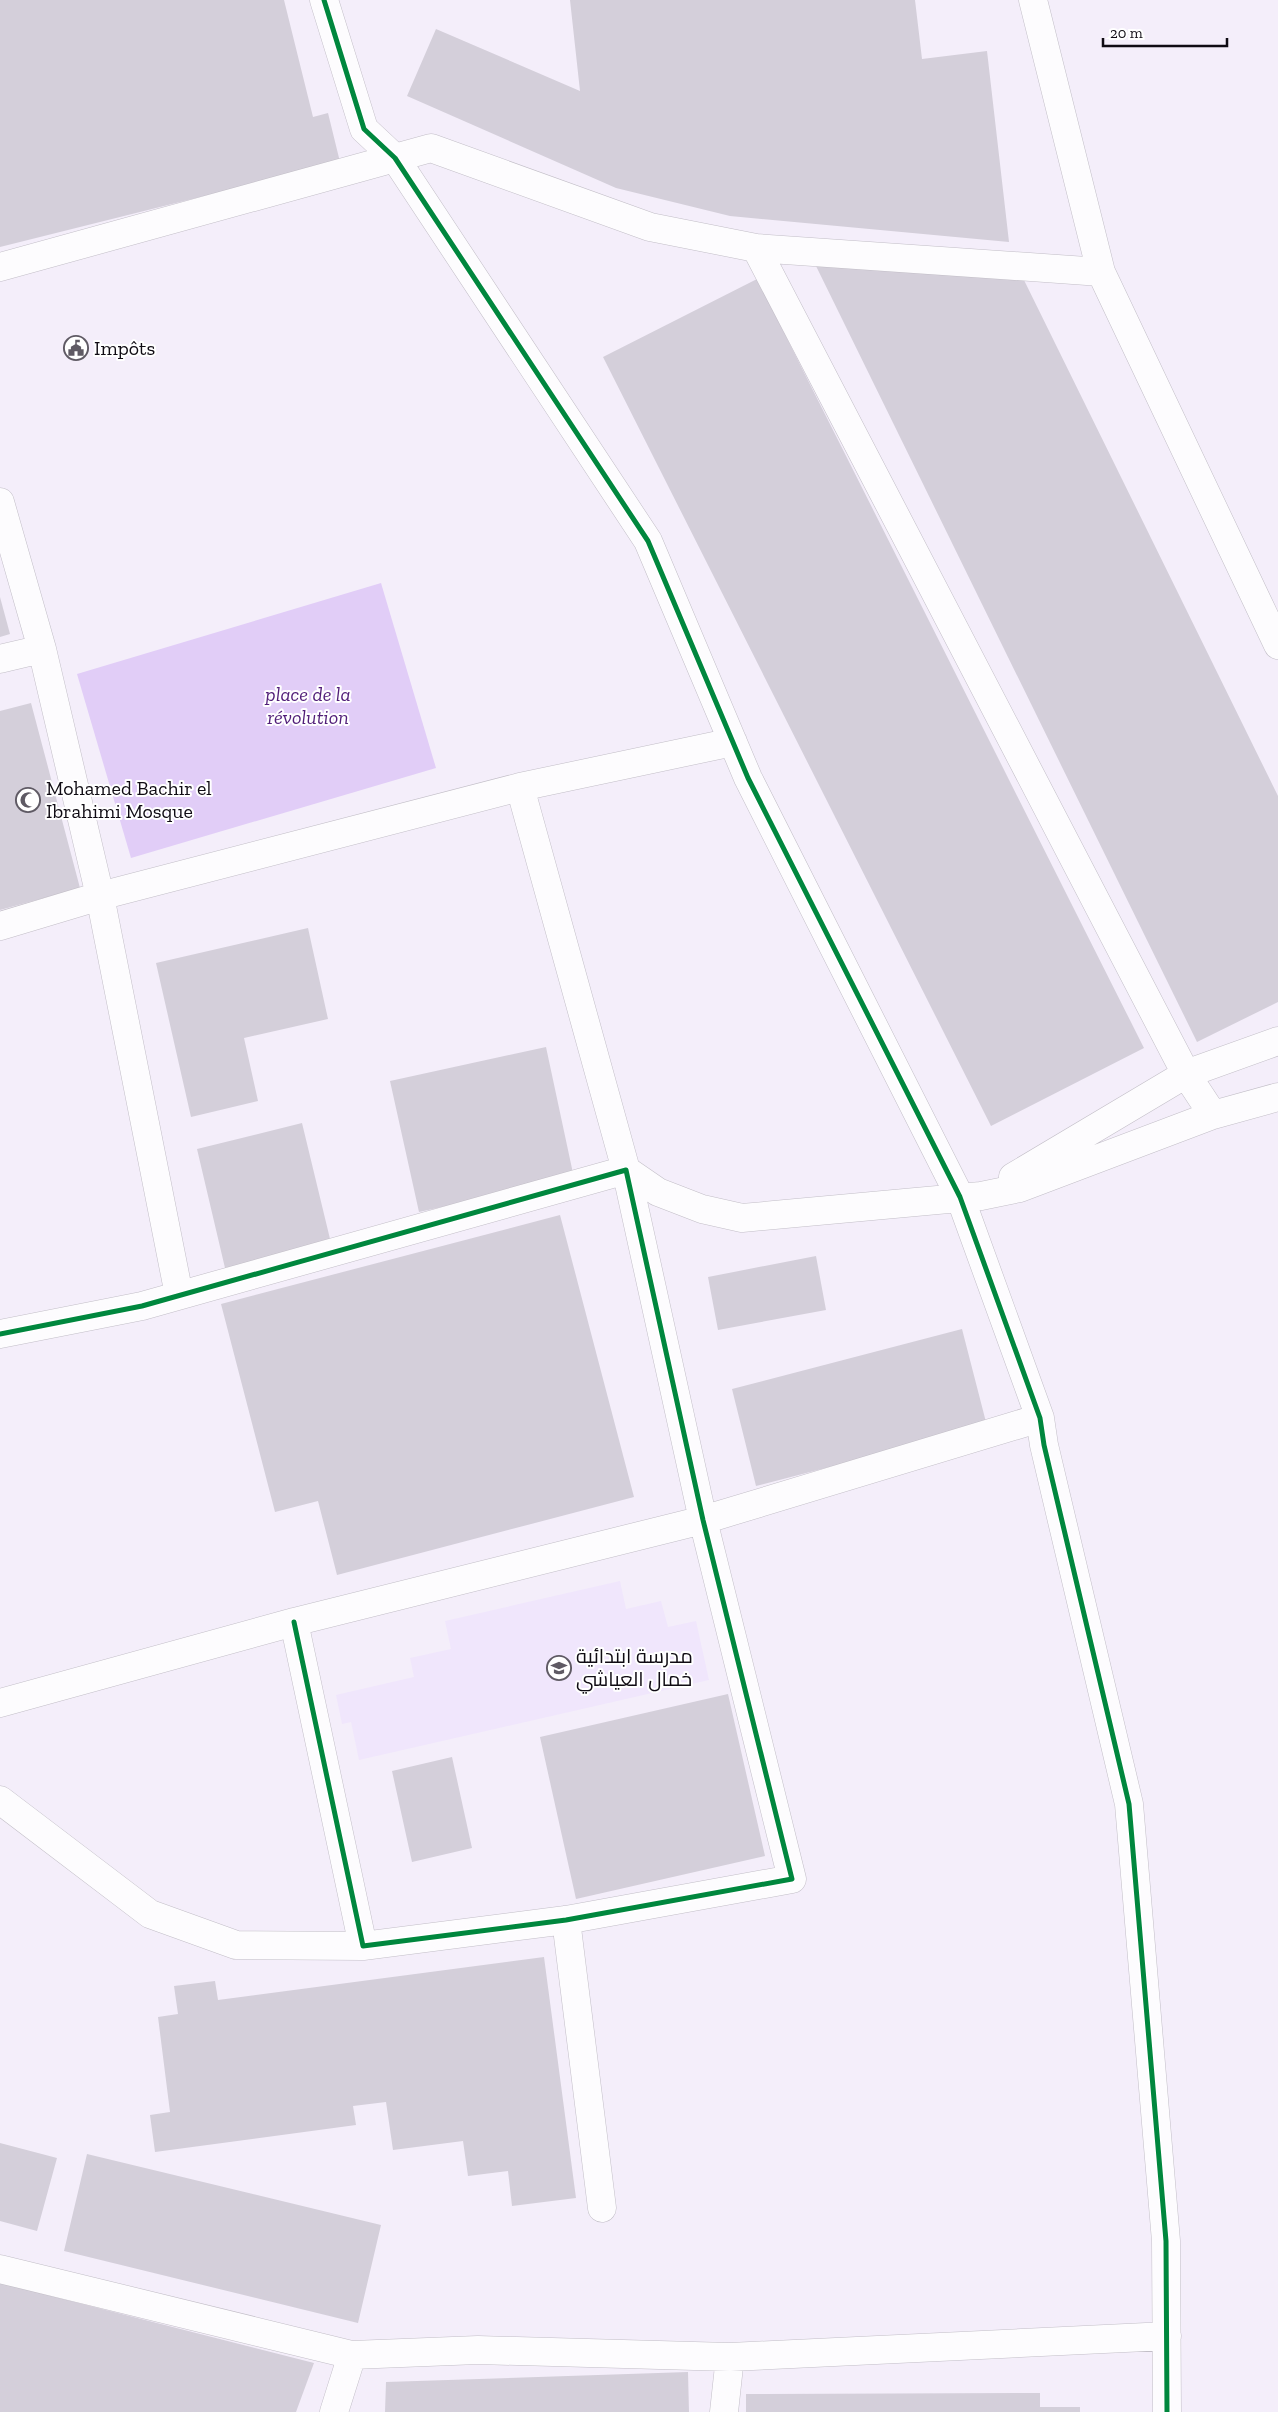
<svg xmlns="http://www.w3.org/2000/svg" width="1278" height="2412" viewBox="0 0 1278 2412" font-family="'Zilla Slab',Cairo,serif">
<rect width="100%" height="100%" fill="#f4eefa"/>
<path fill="#f0e6fc" d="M620,1581L626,1609L661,1601L668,1627L696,1621L709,1680L359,1760L351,1722L342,1724L336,1695L414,1677L410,1658L451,1649L445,1621Z"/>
<path fill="#e1cdf7" d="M381,583L436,768L131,858L77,674Z"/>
<path fill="#d4cfda" d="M0,0H284L313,117L328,113L340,162L0,247Z
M570,0H915L922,59L987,51L1009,242L730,216L616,188L407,96L436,29L580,91Z
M816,266L1021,274L1278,796V1002L1197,1042Z
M757,279L1144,1048L991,1126L603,357Z
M0,597L10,634L0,637Z
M31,703L80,888L0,910V711Z
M308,928L328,1019L244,1038L258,1101L191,1117L156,963Z
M546,1047L574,1178L419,1212L390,1081Z
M302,1123L331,1243L225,1268L197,1149Z
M560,1215L634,1497L337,1575L318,1501L275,1512L221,1304Z
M816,1256L826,1310L718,1330L708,1277Z
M962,1329L987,1426L756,1486L732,1389Z
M728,1694L765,1856L576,1899L540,1737Z
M452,1757L472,1848L412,1862L392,1771Z
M544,1957L576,2198L512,2206L508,2171L468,2176L463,2141L393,2150L386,2102L353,2106L356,2125L155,2152L150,2115L170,2112L158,2017L178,2014L174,1986L215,1981L218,2000Z
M0,2143L57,2158L37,2231L0,2221Z
M87,2154L381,2225L358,2323L64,2251Z
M0,2283L314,2363L296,2412H0Z
M688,2372L689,2412H385L386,2382Z
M1040,2393V2407H1080V2412H746V2394Z"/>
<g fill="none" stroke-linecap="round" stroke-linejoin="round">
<defs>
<path id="minor" d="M324,0L364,129L395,158L648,541L748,778L960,1197L1040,1418L1044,1445L1129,1804L1166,2241L1167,2412
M1033,0L1101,272L1278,645
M756,248L1186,1074L1213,1115
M0,267L431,148L650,227L756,248L1101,272
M0,502L42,649L100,896L179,1295
M0,659L42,649
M520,787L733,742
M0,926L100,896L520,787L626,1170L658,1192L702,1209L742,1218L981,1196L1020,1188L1213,1115L1278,1097
M1013,1177L1186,1074L1278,1041
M0,1334L142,1306L626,1170L703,1520L792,1879L566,1920L363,1946L294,1622
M0,1703L294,1622L703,1520L1040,1418
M0,1800L150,1914L236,1945L363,1946
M566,1920L602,2208
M0,2269L352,2355L478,2350L730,2357L1167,2336
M334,2412L352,2355
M724,2412L730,2357"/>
</defs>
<use href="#minor" stroke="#c2bec7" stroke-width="29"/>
<use href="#minor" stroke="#fdfcfe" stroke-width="28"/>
<defs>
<path id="cycleway" d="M324,0L364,129L395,158L648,541L748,778L960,1197L1040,1418L1044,1445L1129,1804L1166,2241L1167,2412
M0,1334L142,1306L626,1170L703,1520L792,1879L566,1920L363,1946L294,1622"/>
</defs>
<use href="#cycleway" stroke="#fff" stroke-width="8"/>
<use href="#cycleway" stroke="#00873e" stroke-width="5"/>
</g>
<defs>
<symbol id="civic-ring" viewBox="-11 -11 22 22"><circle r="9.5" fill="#fff" stroke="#5f5a64" stroke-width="1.5"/><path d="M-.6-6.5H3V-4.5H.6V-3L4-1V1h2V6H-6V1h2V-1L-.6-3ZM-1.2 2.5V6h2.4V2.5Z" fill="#5f5a64"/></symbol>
<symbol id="mosque-ring" viewBox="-11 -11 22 22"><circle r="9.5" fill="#fff" stroke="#5f5a64" stroke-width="1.5"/><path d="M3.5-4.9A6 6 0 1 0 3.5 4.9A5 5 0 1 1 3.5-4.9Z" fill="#5f5a64"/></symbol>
<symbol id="school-ring" viewBox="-11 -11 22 22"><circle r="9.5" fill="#fff" stroke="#5f5a64" stroke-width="1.5"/><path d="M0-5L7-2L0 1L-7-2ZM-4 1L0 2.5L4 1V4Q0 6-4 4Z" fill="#5f5a64"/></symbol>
</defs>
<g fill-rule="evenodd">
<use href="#civic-ring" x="62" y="334" width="28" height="28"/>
<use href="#mosque-ring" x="14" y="786" width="28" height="28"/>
<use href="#school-ring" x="545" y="1654" width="28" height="28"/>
</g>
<g text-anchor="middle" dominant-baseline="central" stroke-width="4" stroke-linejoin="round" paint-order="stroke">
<g font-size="20" fill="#0f0b13" stroke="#fff" text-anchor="start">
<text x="94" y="348">Impôts</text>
<text x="46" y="788">Mohamed Bachir el<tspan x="46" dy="23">Ibrahimi Mosque</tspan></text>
<text x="576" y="1656">مدرسة ابتدائية<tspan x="576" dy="23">خمال العياشي</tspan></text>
</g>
<g font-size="20" font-style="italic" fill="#501d78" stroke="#fff">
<text x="308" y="694">place de la<tspan x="308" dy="23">révolution</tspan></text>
</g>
</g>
<path d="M1103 38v8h124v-8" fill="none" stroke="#0f0b13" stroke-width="2.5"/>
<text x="1110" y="38" font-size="15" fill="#0f0b13" stroke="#ffffff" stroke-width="4" paint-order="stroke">20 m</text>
</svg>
